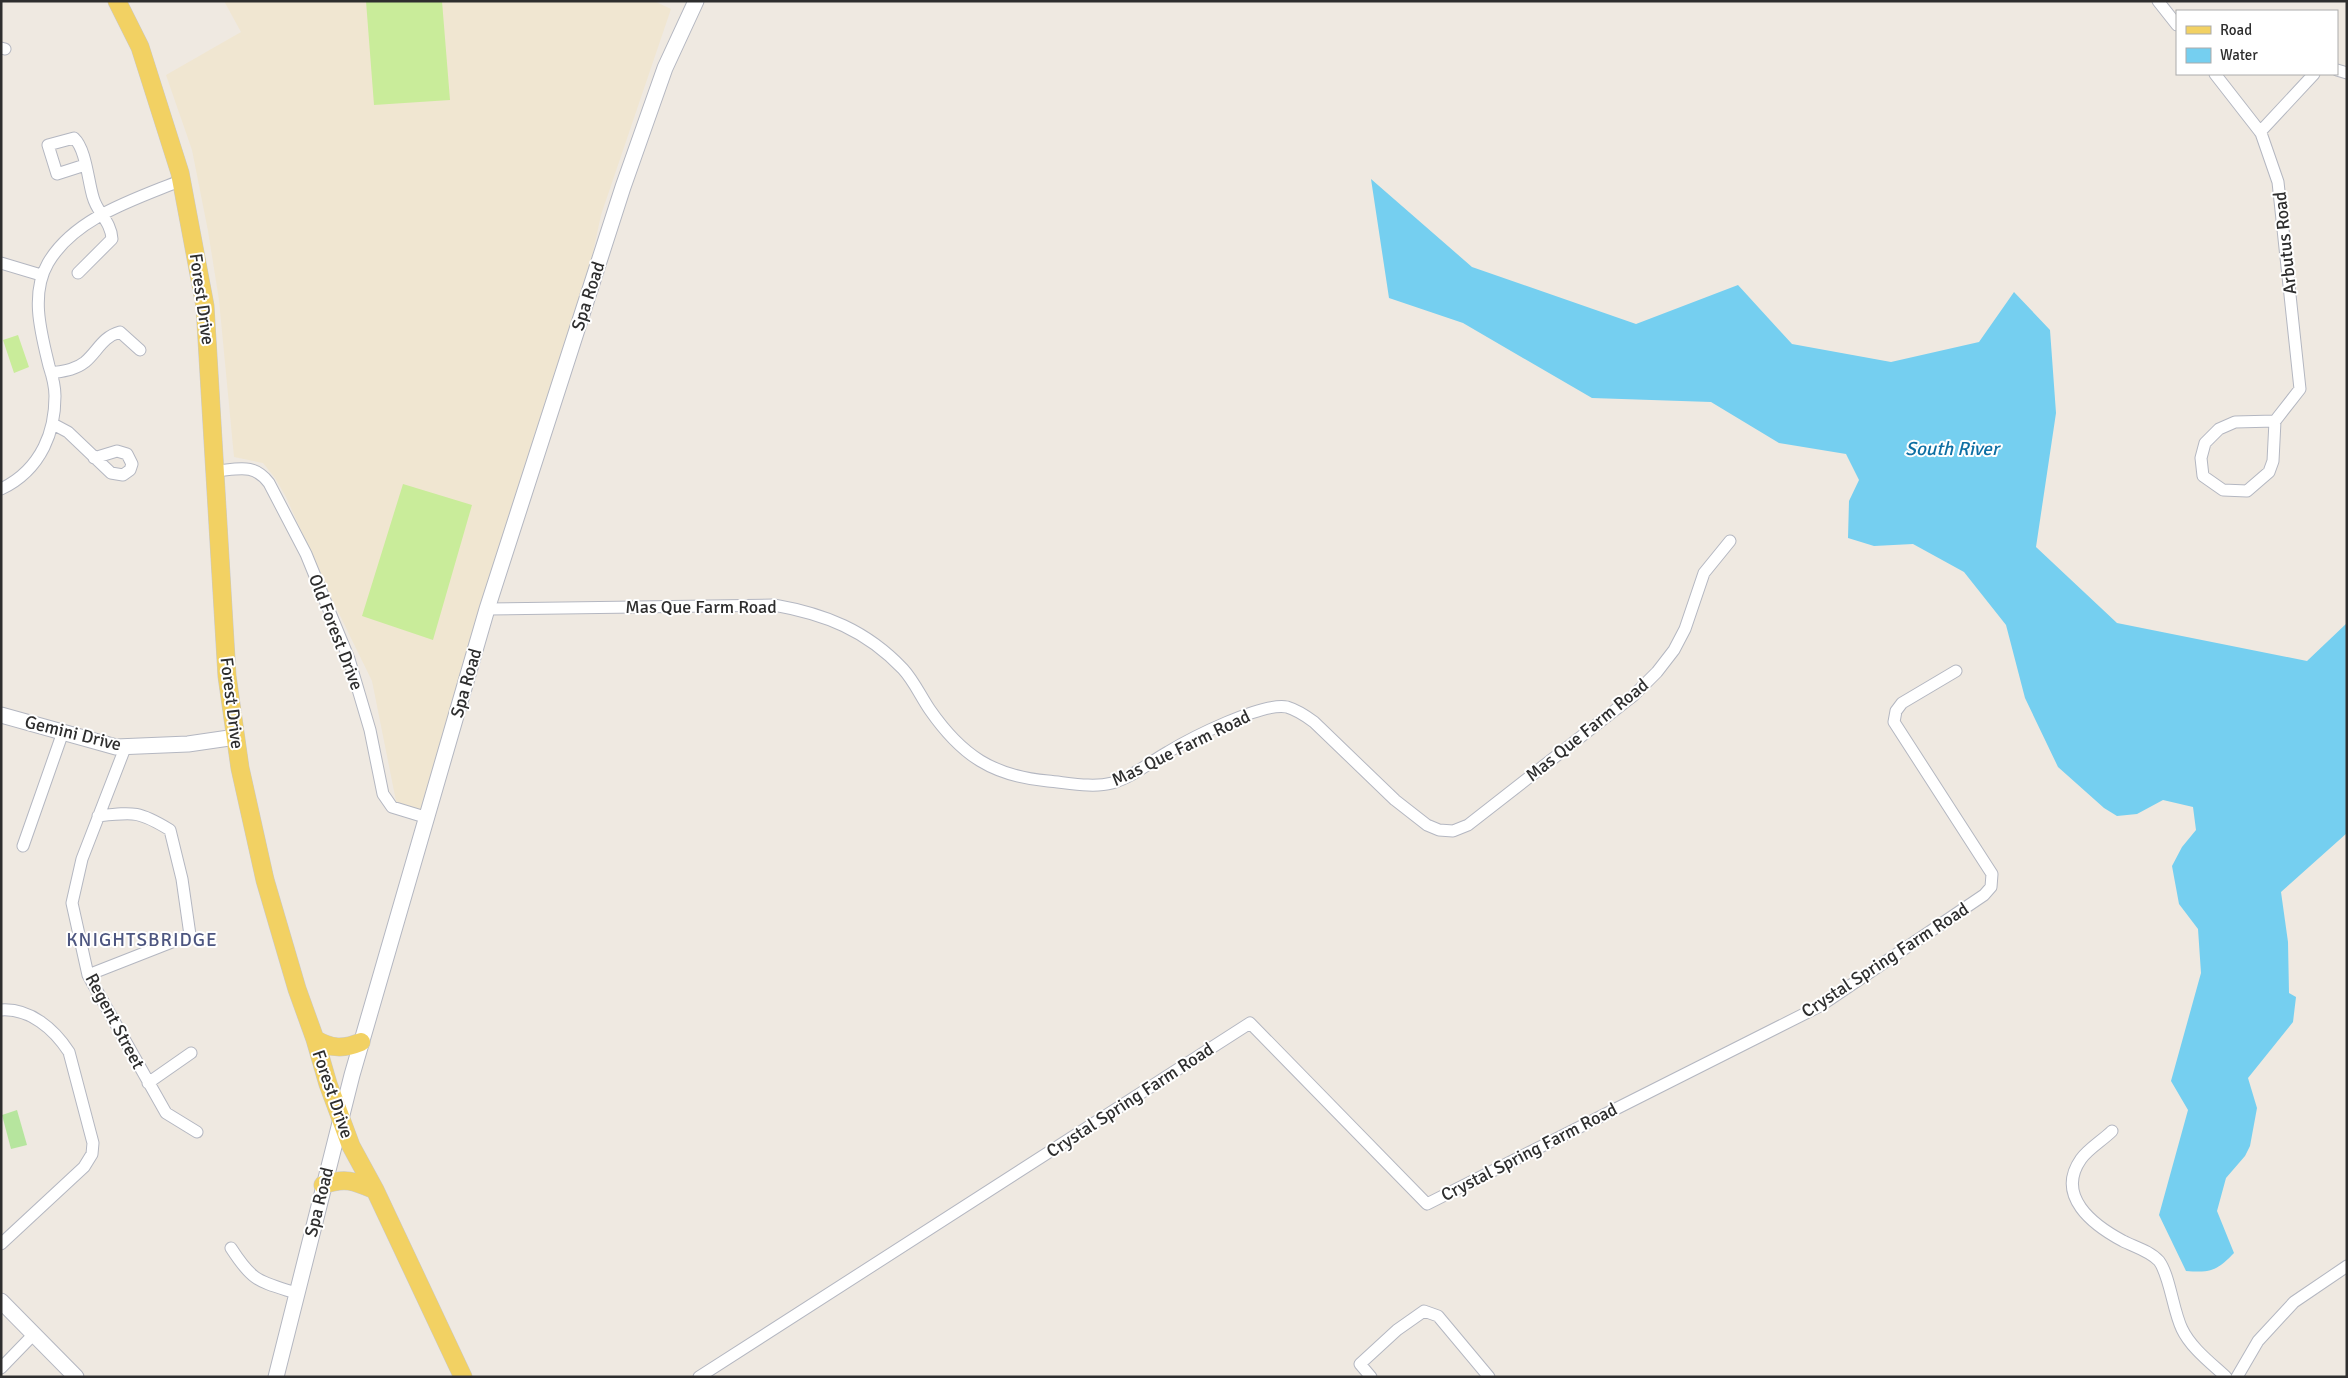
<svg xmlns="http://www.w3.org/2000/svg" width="2348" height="1378" viewBox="0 0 2348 1378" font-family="Signika,sans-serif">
<rect width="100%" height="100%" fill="#efe9e1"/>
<path fill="#f0e6d1" d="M224,1H654L671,9L601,215L574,341L423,815L398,811L372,681L327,589L286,497L275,478L263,463L234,457L219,300L208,231L192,150L166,75L241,32Z"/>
<path fill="#b6e59e" d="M17,1110L27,1145L11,1149L2,1115Z"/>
<path fill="#c9ec9a" d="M366,1H442L450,100L374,105Z
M18,335L29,367L14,373L3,340Z
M403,484L472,505L433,640L362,616Z"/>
<path fill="#75cff0" d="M1371,179L1472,267L1636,324L1738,285L1792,344L1891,362L1979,342L2014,292L2050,330L2056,413L2036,547L2117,623L2307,661L2347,623V833L2281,892L2288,942L2289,993L2296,997L2293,1022L2248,1078L2257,1108L2250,1146L2245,1156L2226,1178L2217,1211L2234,1253C2217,1271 2210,1273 2186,1271L2159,1215L2188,1110L2171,1081L2201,973L2198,929L2179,904L2172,866L2182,847L2196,830L2193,807L2163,800L2137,814L2117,816L2104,808L2058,767L2025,698L2006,625L1964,572L1913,544L1874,546L1848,538L1849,501L1859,480L1846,454L1779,443L1711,402L1592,398L1463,323L1389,298Z"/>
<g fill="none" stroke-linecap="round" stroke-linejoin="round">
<defs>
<path id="street" d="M2158,1L2177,25
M1,48L5,49
M2337,70L2347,73
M2215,74L2261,133L2278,182L2300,389L2275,421L2273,461L2269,472L2247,491L2223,490L2203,476L2201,458L2205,443L2219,429L2235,422L2275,421
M2260,132L2314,74
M1,263L41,275
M78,273L112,239C111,221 97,213 93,197C88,181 86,149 74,138L48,145L57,174L85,165
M51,373C63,371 75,370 85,362C98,351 102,337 120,332L140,350
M53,424L68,432L111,473L123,475L130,470L132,464L127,454L117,451L94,458
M216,471C239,469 254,463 269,483L306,554L349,659L370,730L383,794L392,807L428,818
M1,489C20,480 35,465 44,447C52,431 55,414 55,396C55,386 52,375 49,366C41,333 30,294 48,263C75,217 136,199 182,180
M487,609L774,605C825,614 866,630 903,669C914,681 921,697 930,710C962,756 993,776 1048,781C1069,783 1093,788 1112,783C1133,777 1150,762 1168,752C1191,738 1262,702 1287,707C1297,710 1306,716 1314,722L1395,800L1427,825L1439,830L1453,831L1468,825L1633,696L1657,672L1674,650L1685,629L1704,573L1730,541
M125,748L82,859L72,903L88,975L166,1113L197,1132
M23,846L63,732
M88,975L190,935L182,879L170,830C139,811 134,812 98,816
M1,1010C30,1008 54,1029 69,1052L93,1143L92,1154L84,1167L1,1244
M148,1083L191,1053
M2112,1131C2103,1140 2088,1149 2081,1159C2055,1196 2093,1225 2123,1241C2135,1247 2150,1251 2159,1261C2170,1276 2173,1311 2182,1329C2191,1348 2211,1363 2226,1377
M231,1248C253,1282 258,1281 296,1293
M1,1368L34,1334
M699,1377L1250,1023L1427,1204L1820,1006L1984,895L1991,887L1992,874L1894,722L1896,711L1902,703L1956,671
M1371,1377L1360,1364L1397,1330L1424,1311L1438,1316L1489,1377
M2237,1377L2258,1341L2294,1302L2347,1266"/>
<path id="secondary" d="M1,715L116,747L188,744L236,737
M1,1301L76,1377
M276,1377L352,1075L487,609L623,187L665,68L696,1"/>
<path id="primary" d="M117,1L140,47L180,173L205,306L227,676L240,768L265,880L297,989L315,1039L328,1084L351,1146L375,1190L463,1377
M315,1039C331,1049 344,1049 361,1042
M323,1185C345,1177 354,1181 375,1190"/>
</defs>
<use href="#street" stroke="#b4b7c1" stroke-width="13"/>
<use href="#secondary" stroke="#b4b7c1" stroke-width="17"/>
<use href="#primary" stroke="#c9c9c9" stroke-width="19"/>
<use href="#street" stroke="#fff" stroke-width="11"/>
<use href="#secondary" stroke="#fff" stroke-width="15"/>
<use href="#primary" stroke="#f2d163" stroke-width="18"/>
</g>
<g text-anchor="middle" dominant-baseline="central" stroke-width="4" stroke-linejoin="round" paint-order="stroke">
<g font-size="18" fill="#2e2e2e" stroke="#fff">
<text transform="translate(2285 243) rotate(-96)">Arbutus Road</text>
<text transform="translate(588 296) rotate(-72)">Spa Road</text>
<text transform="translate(202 299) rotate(82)">Forest Drive</text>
<text x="701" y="607">Mas Que Farm Road</text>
<text transform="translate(336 632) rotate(69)">Old Forest Drive</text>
<text transform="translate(466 683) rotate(-74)">Spa Road</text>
<text transform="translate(232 703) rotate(83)">Forest Drive</text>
<text transform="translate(1587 730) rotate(-39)">Mas Que Farm Road</text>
<text transform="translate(73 733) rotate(14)">Gemini Drive</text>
<text transform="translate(1181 748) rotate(-26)">Mas Que Farm Road</text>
<text transform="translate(1885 960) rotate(-33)">Crystal Spring Farm Road</text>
<text transform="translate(115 1021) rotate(62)">Regent Street</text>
<text transform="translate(333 1094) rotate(71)">Forest Drive</text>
<text transform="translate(1130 1100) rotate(-33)">Crystal Spring Farm Road</text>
<text transform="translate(1529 1152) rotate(-27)">Crystal Spring Farm Road</text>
<text transform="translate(319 1202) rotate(-76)">Spa Road</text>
</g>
<g font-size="19" font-style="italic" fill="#0d6fa3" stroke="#fff">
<text x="1952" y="449">South River</text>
</g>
<g font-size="19" letter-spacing="1" fill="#4d5680" stroke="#fff">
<text x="142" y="940">KNIGHTSBRIDGE</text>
</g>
</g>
<rect width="2348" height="1378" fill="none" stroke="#2e2e2e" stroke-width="5"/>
<rect x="2176" y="10" width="162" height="65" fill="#ffffff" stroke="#ababab"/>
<rect x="2186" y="26" width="25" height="8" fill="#f2d163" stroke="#ababab"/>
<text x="2220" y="35" font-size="15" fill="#2e2e2e">Road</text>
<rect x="2186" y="48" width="25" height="15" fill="#75cff0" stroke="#ababab"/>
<text x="2220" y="60" font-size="15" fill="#2e2e2e">Water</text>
</svg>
